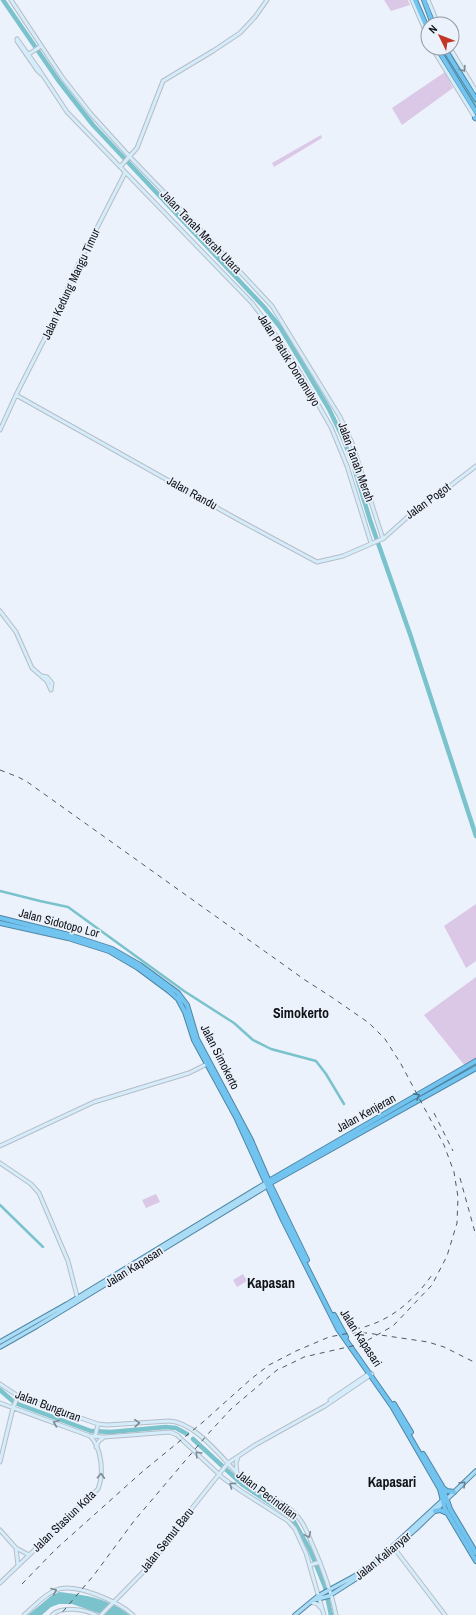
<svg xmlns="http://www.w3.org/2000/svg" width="476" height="1615" viewBox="0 0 476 1615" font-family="'Archivo Narrow',sans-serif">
<rect width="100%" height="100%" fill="#ebf2fc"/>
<path fill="#dbc8e7" d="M384,0H408L410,5L391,11Z
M445,72L453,88L402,125L392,108Z
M321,135L322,138L274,167L272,163Z
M476,904V961L466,968L444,926Z
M476,977V1059L465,1066L424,1015Z
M156,1194L160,1202L146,1208L142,1200Z
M243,1274L247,1281L237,1287L233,1280Z"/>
<path fill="#7ac2cc" d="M439,48H443L476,102V108Z
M59,1592C86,1595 107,1598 130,1615H104L72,1604H59L51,1607L42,1615H28L51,1596Z"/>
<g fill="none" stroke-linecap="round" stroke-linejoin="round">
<path stroke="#7ac2cc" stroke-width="2.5" d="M0,891L40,901L68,907L184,991L234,1023L253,1040L271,1049L316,1061L326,1074L344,1104
M0,1205L43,1247"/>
<path stroke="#7ac2cc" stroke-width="4.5" d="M3,0L58,80L93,125L264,307L280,327L300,360L329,409L341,434L352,461L370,520L411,637L476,836
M0,1390L15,1403L91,1431L111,1432L166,1427L176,1428L187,1434
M193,1439L243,1485L292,1518L310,1550L325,1587L331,1615"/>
<defs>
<path id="secondary" d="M11,0L62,77L91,114L130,157L214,244L272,306L340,417L352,443L383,539L421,505L450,486L476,466
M412,0L428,37
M428,0L438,24
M17,39L40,71L67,112L252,303L271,328L299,371L331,427L347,466L371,543
M17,39V41L37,70L41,74
M432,48L476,119
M450,48L476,91
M29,54L41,46
M120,167L137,148L163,81L213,51L240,33L255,17L267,0
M16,395L237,519L317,562L343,556L382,539
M0,430L16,395L53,322L76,269L125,173
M0,611L16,632L32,668L47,681L51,690
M42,676L47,677L52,683L51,690
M0,1146L94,1102L189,1073L207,1064
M0,1163L31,1184L39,1193L68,1261L78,1300
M0,1384L18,1396L98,1424L107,1425L169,1421C199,1422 228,1468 251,1486C267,1497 290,1504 301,1521C306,1528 309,1537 313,1546C323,1569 331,1590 336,1615
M330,1400L370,1373
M0,1403L90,1436L104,1437L170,1432L177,1435L223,1478L241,1491L288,1521L295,1529L306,1553L324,1615
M95,1437L98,1424
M96,1447L99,1441L104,1437
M0,1462L13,1408L18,1396
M237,1473L236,1463L238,1457
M0,1530L16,1548L29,1555
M16,1548L18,1566
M394,1548L445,1615
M310,1565L320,1562
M0,1583L98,1489C104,1474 102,1448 90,1436
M311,1602L317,1604L322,1609
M24,1615C34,1607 43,1595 56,1590C75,1582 119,1602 133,1615
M52,1615C62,1606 84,1609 96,1615
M101,1615L152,1563L185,1517L228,1463L255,1445L325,1406L372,1374"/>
<path id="primary" d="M0,1342L67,1304L266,1183
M0,1347L37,1326L267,1186
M393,1546L444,1499
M314,1600L329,1596L368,1571L416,1529L476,1471
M295,1615L318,1596L353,1577L377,1561"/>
<path id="highway" d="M415,0L428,30
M424,0L433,24
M437,48L476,112
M444,48L476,99
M475,118L476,117
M0,918L69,935L112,949L140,965L178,993L187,1005L197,1039L251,1140L270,1184L307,1260
M0,923L68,938L109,951L138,968L169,991L178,999L185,1012L194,1040L236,1117L283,1220L338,1329L392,1406L440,1489L445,1509L476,1561
M267,1182L476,1061
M267,1185L476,1068
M334,1315L346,1337
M394,1404L411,1432
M423,1454L442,1486L450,1509L476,1553
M442,1487L447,1491L454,1492
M435,1511L440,1510L447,1513"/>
</defs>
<use href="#secondary" stroke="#b6bdc7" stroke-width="5"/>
<use href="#primary" stroke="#5086a4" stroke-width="5.5"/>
<use href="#highway" stroke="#5086a4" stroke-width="6"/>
<use href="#secondary" stroke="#d5edfa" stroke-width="3"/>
<use href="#primary" stroke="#aadcf6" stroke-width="3.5"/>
<use href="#highway" stroke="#72c4f0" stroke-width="4"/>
<path stroke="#54575d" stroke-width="1" stroke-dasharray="5 5" stroke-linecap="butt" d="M0,770L18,777L26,781L305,980L330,996L369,1023L385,1039L401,1064L444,1145L454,1172L458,1197L457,1223L447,1256L432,1285L393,1326L361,1344L304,1357L290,1364L277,1370L231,1409L207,1435L134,1521L94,1575L60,1615
M434,1113L453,1151
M460,1178L476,1236
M355,1329C389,1323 415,1300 434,1272
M22,1584L56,1549L142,1472L203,1422L251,1379L269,1365L296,1351L329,1337L350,1333H367L428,1342L444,1347L476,1363"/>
</g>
<defs><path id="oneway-chevron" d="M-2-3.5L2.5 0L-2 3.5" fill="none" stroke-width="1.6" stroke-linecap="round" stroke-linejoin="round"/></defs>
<g stroke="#7c8a93">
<use href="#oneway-chevron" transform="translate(463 69) rotate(58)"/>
<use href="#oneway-chevron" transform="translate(56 1423) rotate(-158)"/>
<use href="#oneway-chevron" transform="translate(137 1423) rotate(-4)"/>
<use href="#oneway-chevron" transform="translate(198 1454) rotate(-135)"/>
<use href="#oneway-chevron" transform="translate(101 1476) rotate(-86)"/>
<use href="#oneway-chevron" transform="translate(232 1485) rotate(-143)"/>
<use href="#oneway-chevron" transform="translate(308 1535) rotate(66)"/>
<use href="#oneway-chevron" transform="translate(54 1591) rotate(-22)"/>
</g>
<use stroke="#46748e" href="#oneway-chevron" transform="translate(417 1096) rotate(-30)"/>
<use stroke="#658191" href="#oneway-chevron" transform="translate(463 1484) rotate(-44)"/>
<g text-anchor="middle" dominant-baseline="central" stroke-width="3.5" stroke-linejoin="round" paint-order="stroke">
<g font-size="12" fill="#101216" stroke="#ebf2fc">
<text transform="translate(201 232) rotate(46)">Jalan Tanah Merah Utara</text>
<text transform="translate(71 284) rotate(-65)">Jalan Kedung Mangu Timur</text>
<text transform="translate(289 360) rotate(58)">Jalan Platuk Donomulyo</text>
<text transform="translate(356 462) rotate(70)">Jalan Tanah Merah</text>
<text transform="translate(192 493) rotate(29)">Jalan Randu</text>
<text transform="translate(428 501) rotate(-36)">Jalan Pogot</text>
<text transform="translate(59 923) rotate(15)">Jalan Sidotopo Lor</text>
<text transform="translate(220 1057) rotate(63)">Jalan Simokerto</text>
<text transform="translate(366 1113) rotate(-29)">Jalan Kenjeran</text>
<text transform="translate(134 1267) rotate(-32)">Jalan Kapasan</text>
<text transform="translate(361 1338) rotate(57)">Jalan Kapasari</text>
<text transform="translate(48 1406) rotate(21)">Jalan Bunguran</text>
<text transform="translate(267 1495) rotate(37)">Jalan Pecindilan</text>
<text transform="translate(64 1521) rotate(-44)">Jalan Stasiun Kota</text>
<text transform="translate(167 1540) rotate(-52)">Jalan Semut Baru</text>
<text transform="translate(383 1556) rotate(-39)">Jalan Kalianyar</text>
</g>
<g font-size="14" font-weight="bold" fill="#101216" stroke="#ebf2fc">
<text x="301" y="1013">Simokerto</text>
<text x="271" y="1283">Kapasan</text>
<text x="392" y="1482">Kapasari</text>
</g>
</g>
<g transform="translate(440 36) rotate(313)"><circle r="19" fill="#ebf2fc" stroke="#9398a0"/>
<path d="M0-3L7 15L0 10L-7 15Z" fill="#c33626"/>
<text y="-6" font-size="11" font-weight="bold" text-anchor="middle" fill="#101216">N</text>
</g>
</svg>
